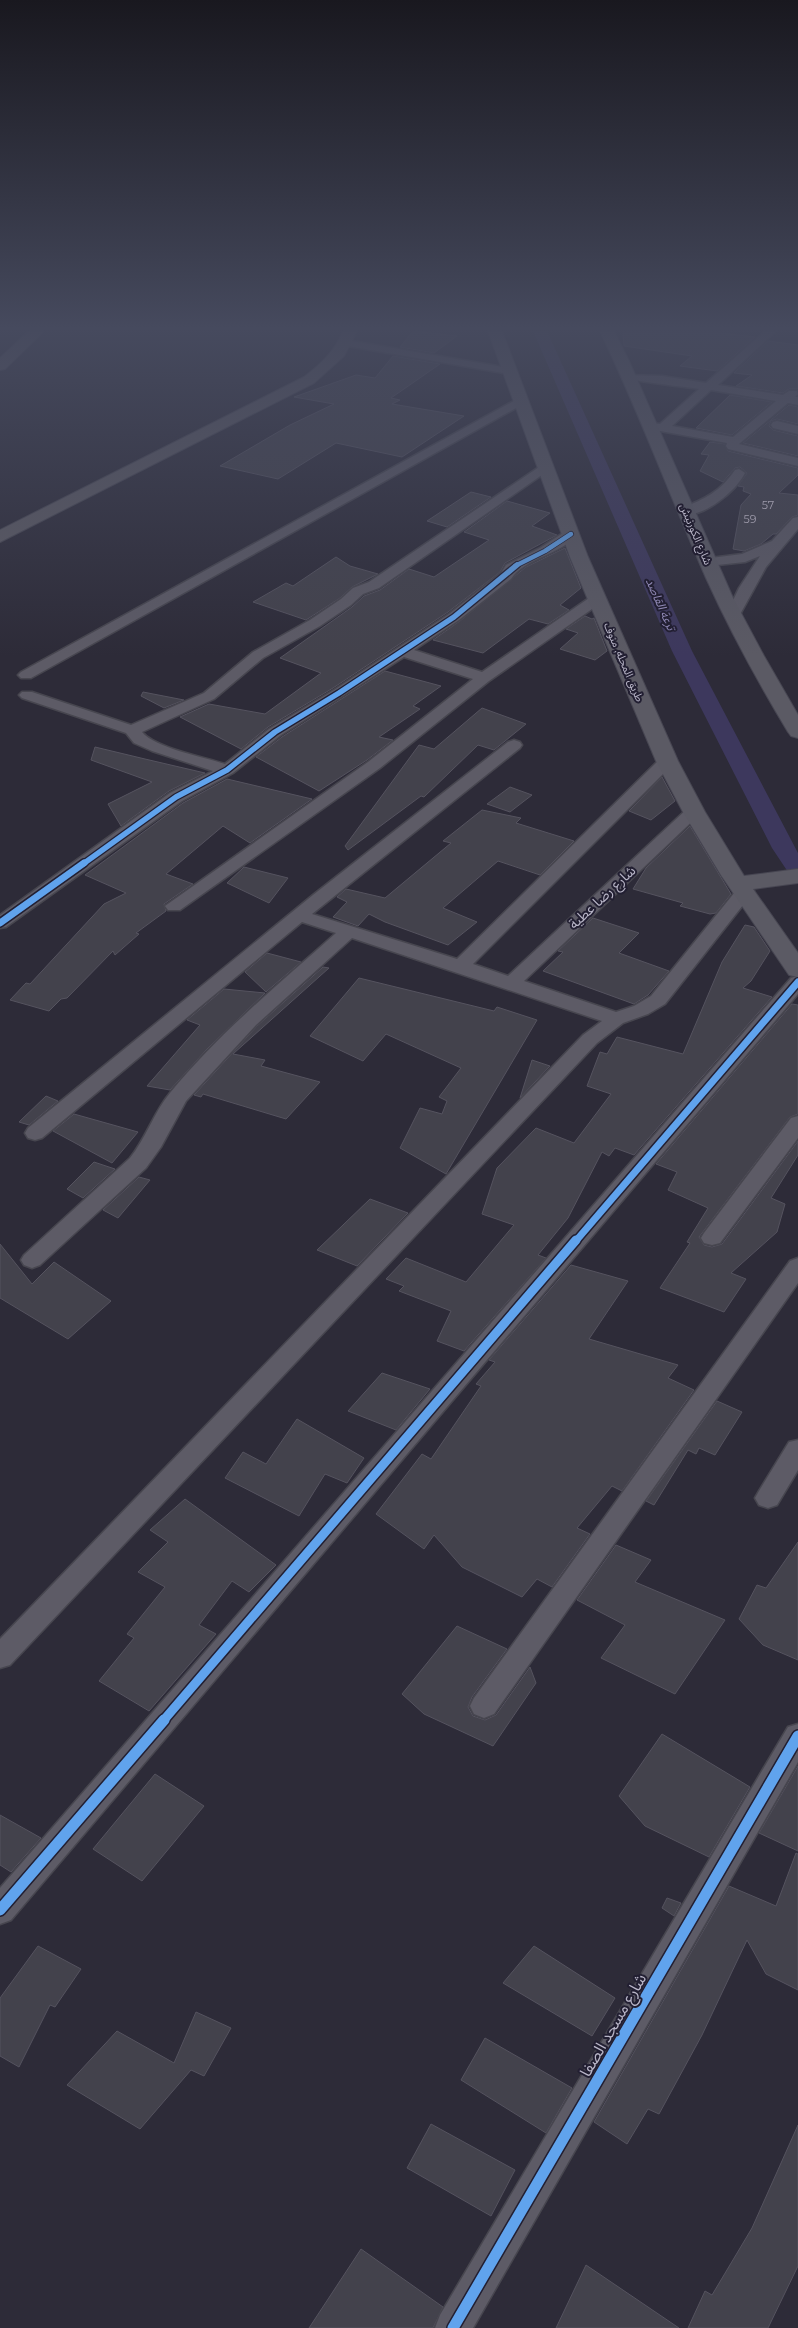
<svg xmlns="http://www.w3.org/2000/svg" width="798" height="2328" viewBox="0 0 798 2328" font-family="Montserrat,'Noto Sans Arabic',sans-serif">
<rect width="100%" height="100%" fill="#2d2b38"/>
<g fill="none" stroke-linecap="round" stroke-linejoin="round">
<path fill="#3d385d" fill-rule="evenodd" d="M533,331H547L692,651L798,853V877L790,875L772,848L672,651Z"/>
</g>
<path fill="#43424c" stroke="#55535f" d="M413,331L457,336L434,353L400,347Z
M623,333H721L755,337L717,371L680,366L692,356L624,346Z
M768,341L798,345V389H789L783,393L736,386L752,375L734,373Z
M393,356L440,364L391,398L400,400L392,404L464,416L402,457L336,443L278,479L220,466L290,425L334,404L294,397L356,375L375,378Z
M730,395L772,402L732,435L696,428Z
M789,405L798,407V424L777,419L771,421L769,426L773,430L798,436V456L743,443Z
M710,442L725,444L728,451L798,468V475L779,493L798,495V515L792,517L776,534H773L761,544L744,551L733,549L741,505L751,494L743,491L744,487L738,486L747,473L740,467L735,468L723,482L700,471L709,455L701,454Z
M471,492L491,497L447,527L427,521Z
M507,501L550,513L532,526L557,535L505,563L500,572L448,612L333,688L268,727L241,749L180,717L209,704L265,714L321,673L280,658L352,607L364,596L380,590L409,569L434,577L489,540L464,532Z
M565,548L581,588L560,605L569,610L548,624L529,619L483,653L433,640L460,621L526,567Z
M336,557L350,566L378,574L352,587L340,598L306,620L253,602L286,583L293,586Z
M585,616L592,619L594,618L607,651L595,660L560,649L578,633L566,629Z
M385,671L441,686L413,706L420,709L379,737L393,740L367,760L319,791L256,757L282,737Z
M143,692L184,700L164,708L141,696Z
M482,708L526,724L494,750L478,745L424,797L421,796L348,850L345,846L419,745L434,749Z
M95,747L145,759L205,773L169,791L121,826L108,804L152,782L91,760Z
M662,777L675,801L651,820L629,811Z
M227,779L312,799L250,843L223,826L166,874L193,884L164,904L166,911L136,933L139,934L115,955L113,951L67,998L61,999L49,1011L10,1000L26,983L30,984L104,904L126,893L85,875L183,803Z
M510,787L532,795L510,812L487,804Z
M482,810L521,818L516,823L574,841L540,875L498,861L443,908L477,922L448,945L385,922L369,914L358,926L333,917L347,902L337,897L346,889L385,898L451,843L443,841Z
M690,826L731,894L716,913L710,914L680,906L683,903L633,889L646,868Z
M244,867L288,878L269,903L227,883Z
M593,918L639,933L619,953L669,971L648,995L634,1004L543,971L563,952L558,951Z
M745,925L754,927L770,951L751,981L743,988L772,997L634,1155L615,1148L609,1156L602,1152L568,1218L538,1255L546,1258L464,1351L437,1341L451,1311L399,1291L404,1286L386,1279L406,1258L466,1282L514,1225L482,1214L497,1168L536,1128L574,1143L611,1094L587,1086L600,1052L607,1054L617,1037L683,1054L722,962Z
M267,953L301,962L266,992L245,972Z
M323,967L329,968L233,1054L265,1060L261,1066L320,1082L286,1119L203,1094L201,1097L194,1095L257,1026Z
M359,978L494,1011L497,1007L537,1020L446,1174L400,1148L420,1108L442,1114L447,1101L439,1097L461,1068L386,1034L363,1061L310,1036Z
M224,989L265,993L207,1049L170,1090L147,1086L200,1025L187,1020Z
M792,1004L798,1005V1114L790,1117L699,1237L704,1245L712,1247L722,1244L798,1141V1155L771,1198L785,1204L777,1232L731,1273L746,1279L724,1312L660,1288L690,1243L687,1242L708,1208L668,1190L677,1172L656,1164Z
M532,1060L550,1066L520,1098Z
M46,1096L58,1101L29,1125L19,1122Z
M74,1114L138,1132L112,1163L53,1131Z
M94,1162L115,1169L83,1198L67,1189Z
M139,1177L150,1180L118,1218L103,1210Z
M370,1199L408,1213L357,1266L317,1250Z
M0,1244L32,1284L54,1262L111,1301L68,1339L0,1298Z
M571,1265L628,1281L589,1339L678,1365L668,1378L694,1390L622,1491L612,1486L577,1528L590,1534L552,1587L537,1579L522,1597L462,1567L434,1535L424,1549L376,1514L422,1454L431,1459L481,1386L476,1384L495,1362L489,1360Z
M382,1373L430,1389L396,1430L348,1411Z
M717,1401L742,1412L715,1455L699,1448L696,1454L688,1450L654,1505L646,1501Z
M297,1419L364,1458L347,1483L325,1474L299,1516L225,1478L243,1452L266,1464Z
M185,1499L276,1565L249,1592L232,1581L199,1625L216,1634L149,1711L99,1681L134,1638L127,1634L165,1587L138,1572L168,1542L150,1530Z
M798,1542V1660L763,1645L739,1619L757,1585L766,1588Z
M616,1545L651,1560L635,1582L725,1620L675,1694L601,1658L625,1625L577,1600Z
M457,1626L507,1649L472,1697L468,1707L473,1716L485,1720L496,1715L530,1667L536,1683L493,1746L424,1714L402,1694Z
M662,1734L750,1787L709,1857L645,1826L619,1796Z
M798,1766V1851L759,1833Z
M155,1774L204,1806L142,1881L93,1849Z
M0,1815L41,1838L11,1872L0,1865Z
M796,1853L798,1854V1990L766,1974L747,1940L702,2035L659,2114L648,2109L627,2144L594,2122L729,1886L776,1906Z
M667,1898L681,1903L674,1916L662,1908Z
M38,1946L81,1969L55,2007L50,2005L19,2067L0,2056V1998Z
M534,1946L615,1998L592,2036L503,1983Z
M196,2012L231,2028L204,2076L191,2070L140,2129L67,2085L117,2031L174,2063Z
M485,2038L572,2088L546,2133L461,2080Z
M431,2124L515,2170L491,2216L407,2168Z
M798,2125V2266L768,2328H688L705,2291L712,2295L752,2228Z
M361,2249L443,2307L433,2328H309Z
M586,2265L679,2328H556Z"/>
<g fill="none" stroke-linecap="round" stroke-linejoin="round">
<defs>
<path id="minor" d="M765,331H776L718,385L783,395L789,391H797L798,394L795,397H798V405L788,403L739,444L798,458V466L728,449L726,446L727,443L649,429L647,426L649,423L660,424L699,389C688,387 629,381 624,377L626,375L662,376L706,383ZM711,390L776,401L733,437L672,426Z
M346,340L509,368L515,371L509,374L342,345V341Z
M521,397L525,399L527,401L525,403L31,678H21L18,675L21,672Z
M777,421L798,426V434L773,428L771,425L773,422Z
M545,463L551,467L549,470L379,588L363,594L351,605L320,626L263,658L214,699L142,732C155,748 204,757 225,764L269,729L334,690L449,614L501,573L506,565L540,548L566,531L571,530L578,534C561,555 526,557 511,579L459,620L414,650L482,672L592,596H602L604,599L602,602L489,681L380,768L180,910H168L165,906L368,762L473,679L404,657L281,735L233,773L182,801L6,927L0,928V915L170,793L213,771L152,751L134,743L126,733L22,698L19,695L22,692H32L131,725L204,693L253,652L310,620L341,599L353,588L369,582Z
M739,469L745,473C736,491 703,519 681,514L679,511L681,508C704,500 721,491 735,470Z
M798,517V529L766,567L738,618H728L726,615L739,588L760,556L745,562L708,566L703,565L701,562L703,559L742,554L772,541L793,518Z
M514,740L520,742L522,745L520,748L312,914L457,959L661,758H673L675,761L673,764L473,964L508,976L688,808H700L702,812L524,981L616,1012L634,1006L651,996L739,887H751L754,891L665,1004L648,1014L623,1023L597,1043L10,1665L0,1668V1639L583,1035L602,1021L352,938L256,1025L186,1101L161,1147L146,1168L40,1265L32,1268L24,1265L21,1260L24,1255L130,1158C146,1138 154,1112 170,1093C219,1033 279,984 336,933L302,922L42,1138L35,1140L28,1138L25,1133L28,1128L313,895L508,742Z
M798,976V994L11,1920L0,1924V1888L791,978Z
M798,1116V1138L720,1243L712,1245L704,1243L701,1238L704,1233L791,1118Z
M798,1258V1283L494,1714L484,1718L474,1714L470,1706L474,1698L790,1261Z
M798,1440V1470L777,1505L768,1508L759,1505L755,1498L759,1491L789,1442Z
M798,1724V1762L473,2328H435L440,2315L788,1727Z"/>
<path id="secondary" d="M488,331H502L588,557L678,761L705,812L744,876L798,869V883L753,889L798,953V977L789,975L721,875L683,812L656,761L570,557Z
M600,331H614L629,361L733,598L764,656L798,715V738L791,736L788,732C758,682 730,631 706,578C670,496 639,412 600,331Z"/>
<path id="trunk" d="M29,331H44L5,369L0,370V358Z
M343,331H357L344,356L314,383L0,542V530L304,377C321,364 335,351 343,331Z"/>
</defs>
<use href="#minor" stroke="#47464f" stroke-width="3"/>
<use href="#secondary" stroke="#474652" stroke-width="2"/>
<use href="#trunk" stroke="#494853" stroke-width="2"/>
<use href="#minor" fill="#5d5b66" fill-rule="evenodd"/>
<use href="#secondary" fill="#5b5a64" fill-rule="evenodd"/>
<use href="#trunk" fill="#5e5c64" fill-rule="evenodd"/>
<defs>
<path id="cycleway-far4" d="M515,566L545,551L571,534"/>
<path id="cycleway-far3" d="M83,864L176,797L227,770L275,732L339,693L454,617L517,565"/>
<path id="cycleway-far2" d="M0,923L84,863
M575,1242L798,982"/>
<path id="cycleway-far1" d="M163,1721L576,1240"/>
<path id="cycleway" d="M0,1910L164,1720
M453,2328L798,1736"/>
</defs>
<use href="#cycleway-far4" stroke="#221f32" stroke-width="6"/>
<use href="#cycleway-far3" stroke="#221f32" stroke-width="8"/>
<use href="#cycleway-far2" stroke="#221f32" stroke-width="10"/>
<use href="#cycleway-far1" stroke="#221f32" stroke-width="12"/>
<use href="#cycleway" stroke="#221f32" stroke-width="14"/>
<use href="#cycleway-far4" stroke="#60a3ed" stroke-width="4.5"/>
<use href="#cycleway-far3" stroke="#60a3ed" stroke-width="5.5"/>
<use href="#cycleway-far2" stroke="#60a3ed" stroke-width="7"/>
<use href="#cycleway-far1" stroke="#60a3ed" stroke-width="9"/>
<use href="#cycleway" stroke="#60a3ed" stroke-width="11"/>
</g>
<linearGradient id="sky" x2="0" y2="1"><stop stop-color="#19181f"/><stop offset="0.5" stop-color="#464a5e"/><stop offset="1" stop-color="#464a5e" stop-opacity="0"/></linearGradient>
<rect width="798" height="656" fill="url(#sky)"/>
<g text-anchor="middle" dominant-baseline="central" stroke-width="4" stroke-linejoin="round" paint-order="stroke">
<g font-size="11" fill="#9c99a9">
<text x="768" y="505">57</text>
<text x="750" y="519">59</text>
</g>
<g font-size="11" fill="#b9b6c8" stroke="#221f32">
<text transform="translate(696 534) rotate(67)">شارع الكورنيش</text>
<text transform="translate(624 662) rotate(67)">طريق المحله, منوف</text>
</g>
<g font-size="12" font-style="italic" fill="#8d86b2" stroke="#221f32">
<text transform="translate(661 604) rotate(66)">ترعة القاصد</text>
</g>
<g font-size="14" fill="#b9b6c8" stroke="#221f32">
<text transform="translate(602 897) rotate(-43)">شارع رضا عطية</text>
</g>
<g font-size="16" fill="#b9b6c8" stroke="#221f32">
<text transform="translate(613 2025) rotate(-60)">شارع مسجد الصفا</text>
</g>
</g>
</svg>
